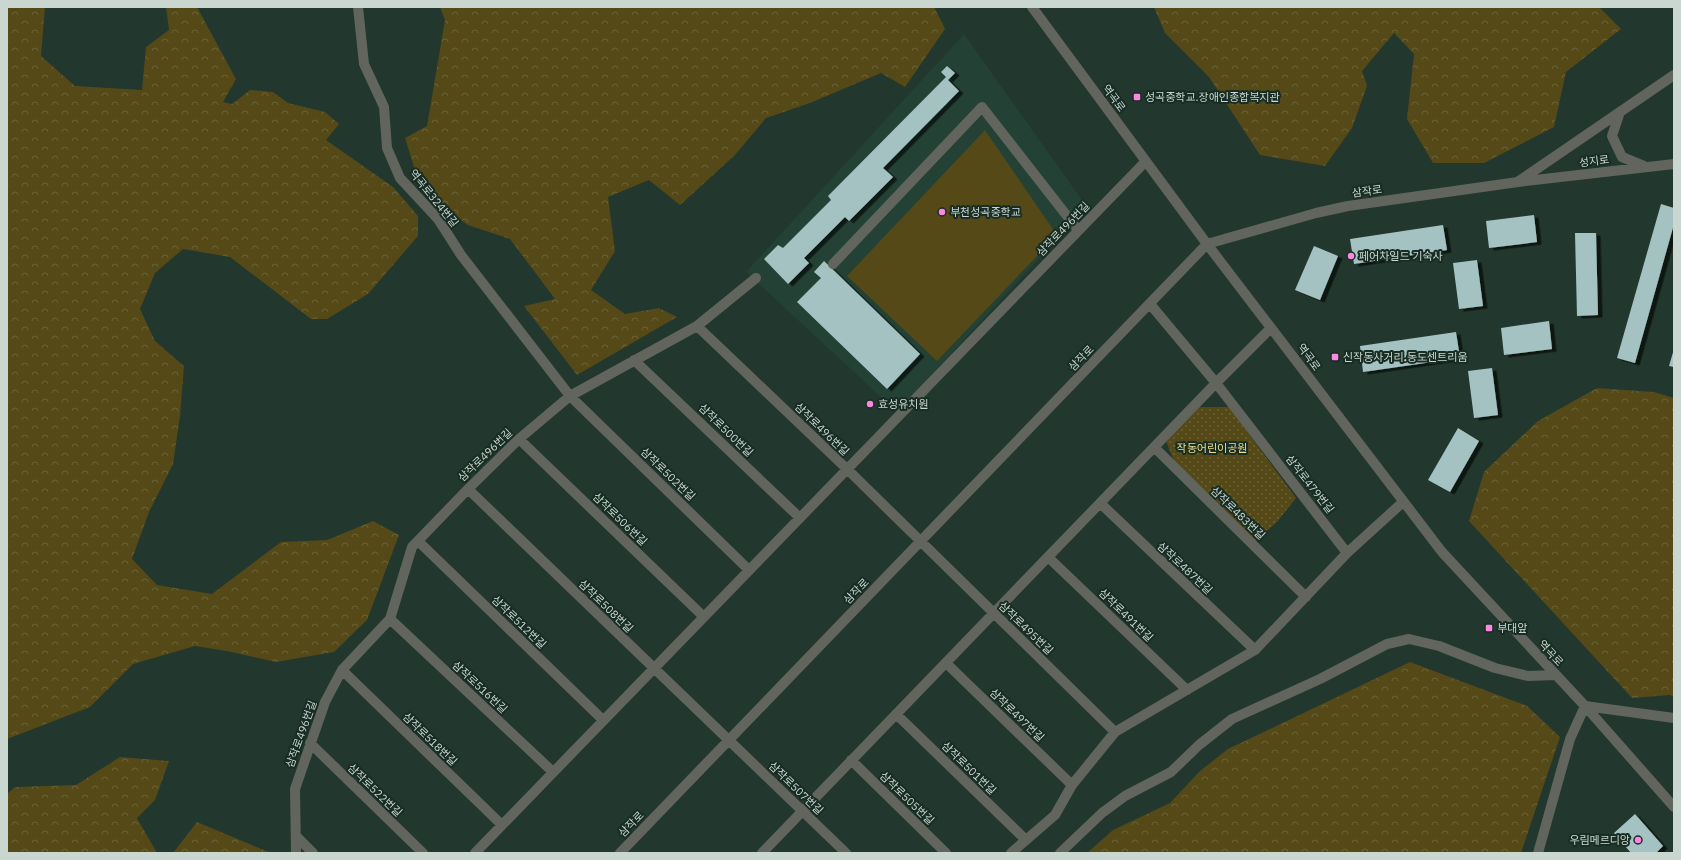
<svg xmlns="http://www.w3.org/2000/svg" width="1681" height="860" viewBox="0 0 1681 860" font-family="'IBM Plex Sans','Noto Sans KR',sans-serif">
<defs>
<pattern id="forest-crowns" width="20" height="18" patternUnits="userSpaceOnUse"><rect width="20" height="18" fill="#544917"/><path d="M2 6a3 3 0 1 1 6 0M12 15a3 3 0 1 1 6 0" fill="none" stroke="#6b6238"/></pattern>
<pattern id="park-dots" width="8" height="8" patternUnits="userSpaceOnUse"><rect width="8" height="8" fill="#544917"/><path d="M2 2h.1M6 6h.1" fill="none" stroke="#6b6238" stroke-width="1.8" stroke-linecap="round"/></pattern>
<filter id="shadow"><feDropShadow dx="4.5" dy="2.5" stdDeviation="0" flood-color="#0009"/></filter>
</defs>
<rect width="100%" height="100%" fill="#22372d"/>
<path fill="#244135" d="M964,34L1087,207L897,412L746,272Z"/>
<path fill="url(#forest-crowns)" d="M7,7H45L41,56L75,86L142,90L146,47L169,30L166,7H197L236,79L223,102L232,104L250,90L273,92L288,103L325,112L339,124L326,140L393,187L418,216V236L368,294L327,319H311L230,257L183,249L155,273L140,309L155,341L184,366L180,416L173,464L149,512L132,559L157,585L212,594L281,542L327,540L373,521L399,535L367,620L334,652L276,662L227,651L195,646L133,664L90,707L7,739Z
M440,7H934L945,29L905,87L881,73L810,103L766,118L735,155L680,205L649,180L608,197L615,251L591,290L625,314L659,308L677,317L577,375L524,306L555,299L510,239L468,225L422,192L405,138L427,126L445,20Z
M1154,7H1599L1621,29L1566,72L1554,127L1484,163H1433L1407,119L1414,54L1394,33L1362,71L1367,86L1352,128L1325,166L1260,155L1209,77L1165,33Z
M1597,388L1654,392L1674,398V697L1670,695L1632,698L1469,521L1484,472L1538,421Z
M1410,662L1527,706L1560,737L1521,853H1087L1113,830L1170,803L1200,771L1228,749Z
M120,757L169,761L155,800L137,818L157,853H7V794L15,787L76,785Z
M197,822L271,853H173Z"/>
<path fill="url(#park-dots)" d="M1198,407H1229L1296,498L1277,522L1254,542L1176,466L1166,441Z"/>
<path fill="#544917" d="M985,130L1057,235L937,361L847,276Z"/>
<path fill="#a5c2c3" filter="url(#shadow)" d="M947,66L955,73L948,80L959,91L883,168L893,177L849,221L845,217L804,258L809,263L788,284L764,259L778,245L783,248L831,200L828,196L946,77L941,72Z
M1661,204L1674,208V224L1635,363L1617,358Z
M1534,215L1537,242L1489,248L1486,221Z
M1443,225L1447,250L1354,264L1350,239Z
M1575,233H1596L1598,315L1577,316Z
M1314,246L1338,256L1320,300L1295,290Z
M1477,260L1483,306L1459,309L1453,263Z
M824,261L920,354L887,389L797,302L821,278L814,272Z
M1549,321L1552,349L1504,355L1501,328Z
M1456,332L1460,358L1363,372L1360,346Z
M1674,349V367L1669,366Z
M1492,368L1498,415L1474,418L1468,371Z
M1458,428L1479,441L1450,492L1428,480Z
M1635,814L1663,846L1656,853H1631L1614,833Z"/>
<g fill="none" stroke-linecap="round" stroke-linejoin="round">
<path stroke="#61655d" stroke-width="10" d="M358,7L364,64L384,107L387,148L400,178L438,219L461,255L570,396L749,570
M1032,7L1207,244L1442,552L1585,706L1674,807
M1620,112L1612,136L1622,157L1644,166
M1519,181L1674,75
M833,264L982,107L1078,230
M1150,304L1216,383L1347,553
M697,326L847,469L1115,732
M634,360L800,518
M519,439L704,617
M1154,447L1306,597
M468,489L846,853
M1100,503L1255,650
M418,541L603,720
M1048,557L1187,690
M390,619L553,772
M946,663L1072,785
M342,670L502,825
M896,714L1026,840
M310,743L423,853
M851,760L946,853
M296,836L313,853
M296,853L295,789L325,702L342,670L390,619L412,547L468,489L519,439L570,396L697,326L756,278
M475,853L1146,161
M620,853L1207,244L1316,213L1348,206L1518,182L1674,164
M762,853L1216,383L1271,328
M1011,853L1055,815L1072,785L1115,732L1255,650L1347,553L1403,502
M1060,853L1102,813L1125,796L1171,772L1199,745L1232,719L1320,679L1387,644L1409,639L1439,646L1495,668L1528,676L1556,675
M1538,853L1570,739L1585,706L1674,718"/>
</g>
<g fill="#fb86e4" stroke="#182d24" stroke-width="1.5">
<rect x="1133" y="93" width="8" height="8" rx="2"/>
<circle cx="942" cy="212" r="4"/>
<circle cx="1351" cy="256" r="4"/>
<rect x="1331" y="353" width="8" height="8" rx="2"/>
<circle cx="870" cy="404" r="4"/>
<rect x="1485" y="624" width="8" height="8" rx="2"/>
<circle cx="1638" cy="840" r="4"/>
</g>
<g text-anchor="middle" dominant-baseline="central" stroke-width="4" stroke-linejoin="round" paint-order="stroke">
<g font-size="11" fill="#cad7d1" stroke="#182d24" text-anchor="start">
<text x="1145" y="97">성곡중학교.장애인종합복지관</text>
<text x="950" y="212">부천성곡중학교</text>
<text x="1359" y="256">페어차일드 기숙사</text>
<text x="1343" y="357">신작동사거리.동도센트리움</text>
<text x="878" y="404">효성유치원</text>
<text x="1497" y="628">부대앞</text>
<text x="1630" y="840" text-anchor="end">우림메르디앙</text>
</g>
<g font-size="11" fill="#cad7d1" stroke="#182d24">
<text transform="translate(1114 98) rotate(53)">역곡로</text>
<text transform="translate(1594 161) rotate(-7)">성지로</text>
<text transform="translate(1367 191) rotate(-8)">삼작로</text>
<text transform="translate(434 198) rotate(51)">역곡로324번길</text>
<text transform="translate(1063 229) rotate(-46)">삼작로496번길</text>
<text transform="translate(1309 357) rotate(53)">역곡로</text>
<text transform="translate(1081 358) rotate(-46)">삼작로</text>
<text transform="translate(822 429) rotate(44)">삼작로496번길</text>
<text transform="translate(726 430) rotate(44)">삼작로500번길</text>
<text transform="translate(485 455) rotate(-44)">삼작로496번길</text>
<text transform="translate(668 474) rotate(44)">삼작로502번길</text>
<text transform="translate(1310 484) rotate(52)">삼작로479번길</text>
<text transform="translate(1238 513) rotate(44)">삼작로483번길</text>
<text transform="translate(620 519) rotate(44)">삼작로506번길</text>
<text transform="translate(1185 568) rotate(43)">삼작로487번길</text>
<text transform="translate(856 591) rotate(-46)">삼작로</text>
<text transform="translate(606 606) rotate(44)">삼작로508번길</text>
<text transform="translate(1126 615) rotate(44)">삼작로491번길</text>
<text transform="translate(519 622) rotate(44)">삼작로512번길</text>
<text transform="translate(1026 628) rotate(44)">삼작로495번길</text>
<text transform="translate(1551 653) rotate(47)">역곡로</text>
<text transform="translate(480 687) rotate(43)">삼작로516번길</text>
<text transform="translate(1017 715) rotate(44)">삼작로497번길</text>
<text transform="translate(301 734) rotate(-70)">삼작로496번길</text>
<text transform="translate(430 739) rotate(44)">삼작로518번길</text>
<text transform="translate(969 768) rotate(44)">삼작로501번길</text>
<text transform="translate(796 788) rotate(44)">삼작로507번길</text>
<text transform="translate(375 790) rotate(44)">삼작로522번길</text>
<text transform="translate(907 798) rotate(44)">삼작로505번길</text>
<text transform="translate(631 824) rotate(-46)">삼작로</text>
</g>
<g font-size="11" fill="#f1dd8b" stroke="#182d24">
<text x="1212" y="448">작동어린이공원</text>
</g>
</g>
<rect width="1681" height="860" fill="none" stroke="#cad7d1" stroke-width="16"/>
</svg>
